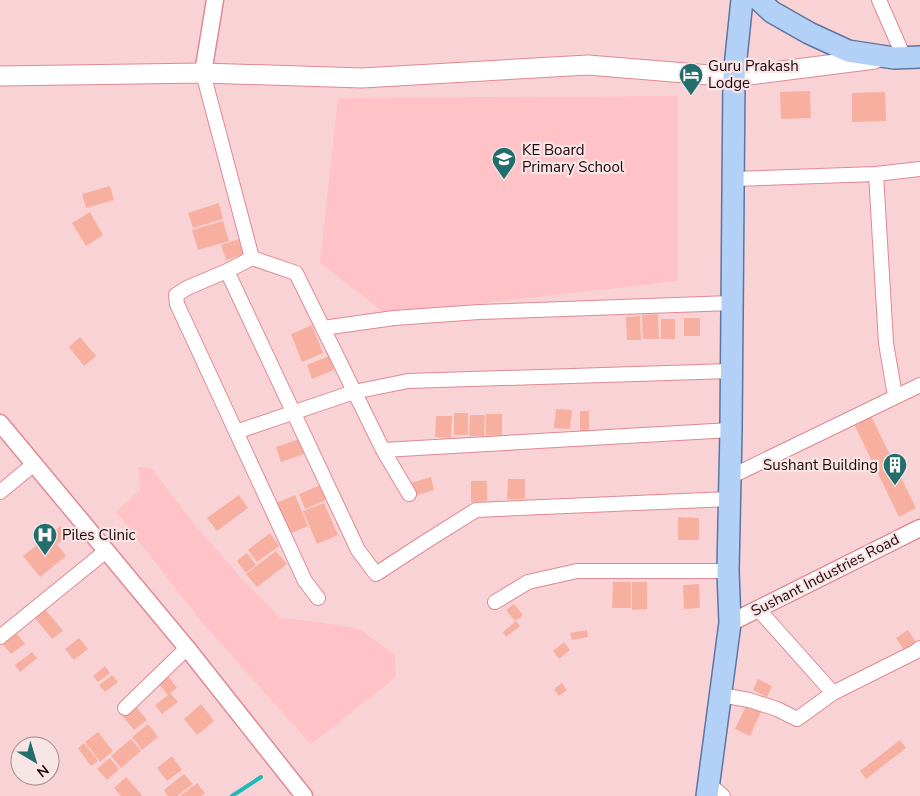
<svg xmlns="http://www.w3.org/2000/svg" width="920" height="796" viewBox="0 0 920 796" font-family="'Nunito Sans',sans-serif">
<rect width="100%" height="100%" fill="#f8d2d5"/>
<path fill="#ffc2c6" d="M678,96V281L386,314L320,263L338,98Z
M138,467L151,468L191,520L241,578L280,618L319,622L359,629L395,655L396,677L311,744L206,627L116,512L140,490Z"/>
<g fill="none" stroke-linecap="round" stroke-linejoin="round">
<path stroke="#22b9b7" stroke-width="4" d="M232,796L261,777"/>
</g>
<path fill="#f7b09f" d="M810,91L811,118L781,119L780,92Z
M885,92L886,121L852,122V93Z
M110,186L114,200L86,208L82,194Z
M219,203L223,219L193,228L188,213Z
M90,212L103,235L86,246L72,223Z
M223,221L229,241L198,250L192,230Z
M239,239L243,254L226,260L221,245Z
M658,314L659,339H643L642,315Z
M640,316L641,340H627L626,317Z
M684,318H700V336H684Z
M661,319H675V339H661Z
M312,325L323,353L302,362L291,334Z
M80,337L96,356L84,366L69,347Z
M329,356L334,370L312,379L307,365Z
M556,409L572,410L570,429L554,428Z
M580,411H589V432H580Z
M454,413H468V435H454Z
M486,414H502V436L486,435Z
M470,415H485L484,436H469Z
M436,416H452L451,438L435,437Z
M871,416L916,508L899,517L855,426Z
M299,439L304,454L281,462L276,447Z
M431,477L434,490L414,496L411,483Z
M508,479H525V499H507Z
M471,481H487V501L471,502Z
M323,484L328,499L305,509L299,494Z
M239,495L248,508L217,531L207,518Z
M295,495L308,526L289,534L276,503Z
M324,503L338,535L317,544L303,511Z
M678,517L699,518V540H678Z
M61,526L68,535L57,544L66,556L40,577L23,556Z
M270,533L279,546L257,562L248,550Z
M276,551L287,564L257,587L246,574Z
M247,553L256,565L246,573L237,561Z
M613,582H631V608H612Z
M632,582H647V609L632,610Z
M699,584L700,608L684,609L683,585Z
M514,604L523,615L515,621L506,610Z
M44,608L63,631L52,639L34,617Z
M516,621L520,626L506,637L503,632Z
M13,629L25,644L11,654L0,641Z
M587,630L588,637L572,640L570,633Z
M908,630L918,645L906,653L896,638Z
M79,638L88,649L74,660L65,649Z
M564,642L570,650L559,659L553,651Z
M32,652L37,658L20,672L15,665Z
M105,666L110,673L98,682L93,676Z
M112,675L118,682L105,692L99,685Z
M167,675L177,688L170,693L178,702L162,714L155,705L168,695L158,683Z
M758,679L772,686L767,697L753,690Z
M562,683L567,690L559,696L554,689Z
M748,702L763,708L750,736L735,729Z
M133,703L147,720L134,730L120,713Z
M201,704L214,721L197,735L184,719Z
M148,724L158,737L142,750L132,737Z
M98,732L113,751L100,762L85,742Z
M131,739L141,751L121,768L111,756Z
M900,740L906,748L866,779L860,771Z
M84,743L98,761L91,766L78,748Z
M172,756L182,770L167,781L157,768Z
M110,758L119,769L107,780L97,769Z
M184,774L193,784L177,796H168L164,790Z
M126,777L142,795L141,796H121L114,788Z
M197,783L205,793L201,796H180Z"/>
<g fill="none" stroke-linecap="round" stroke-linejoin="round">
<defs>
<path id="minor" d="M879,0L904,57
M203,73L252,258
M876,174L886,343L895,396
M733,179L876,174L920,169
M227,271L358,550L376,574L425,542L476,510L729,499
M323,328L394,318L479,312L732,303
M236,432L354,392L408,381L731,371
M383,450L731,430
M730,477L920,385
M0,492L34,464
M318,598L305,581L177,304L176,295L187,288L227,271L252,258L296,273L383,450L409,494
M495,602L528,582L577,571H728
M758,609L833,693
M0,637L106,551
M721,695L749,700L777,709L797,719L833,693L915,652L920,648
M125,708L187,648
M709,784L723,796"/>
<path id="tertiary" d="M203,73L215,0
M0,423L187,648L304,796
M730,623L920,528"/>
<path id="secondary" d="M0,76L203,73L362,78L588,65L734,77L875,59"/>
<path id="primary" d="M759,0L772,12L809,33L848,51L894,58L920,57
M707,796L730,623L728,571L731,430L734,77L742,0"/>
</defs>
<use href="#minor" stroke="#e08992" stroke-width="16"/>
<use href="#tertiary" stroke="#e08992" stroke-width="19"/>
<use href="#secondary" stroke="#e08992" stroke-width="21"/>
<use href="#primary" stroke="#5e759f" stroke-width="24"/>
<use href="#minor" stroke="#fff" stroke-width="14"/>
<use href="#tertiary" stroke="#fff" stroke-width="16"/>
<use href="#secondary" stroke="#fff" stroke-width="19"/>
<use href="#primary" stroke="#b3d1f7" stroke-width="21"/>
</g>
<defs>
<symbol id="hotel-pin" viewBox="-11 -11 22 30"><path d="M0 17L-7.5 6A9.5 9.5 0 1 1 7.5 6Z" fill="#226e6c" stroke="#f8e5e6"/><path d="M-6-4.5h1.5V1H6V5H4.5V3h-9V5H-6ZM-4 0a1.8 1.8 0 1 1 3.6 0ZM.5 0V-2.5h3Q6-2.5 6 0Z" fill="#fff"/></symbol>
<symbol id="school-pin" viewBox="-11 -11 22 30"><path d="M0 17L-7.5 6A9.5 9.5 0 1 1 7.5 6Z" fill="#226e6c" stroke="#f8e5e6"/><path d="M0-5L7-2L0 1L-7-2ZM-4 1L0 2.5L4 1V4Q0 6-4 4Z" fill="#fff"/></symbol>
<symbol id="building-pin" viewBox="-11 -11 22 30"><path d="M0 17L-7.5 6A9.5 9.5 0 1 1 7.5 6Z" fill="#226e6c" stroke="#f8e5e6"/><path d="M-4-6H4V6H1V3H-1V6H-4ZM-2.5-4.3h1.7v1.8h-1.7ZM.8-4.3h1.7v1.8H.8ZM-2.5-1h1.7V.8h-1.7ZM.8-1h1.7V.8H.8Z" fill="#fff"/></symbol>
<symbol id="hospital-pin" viewBox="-11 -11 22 30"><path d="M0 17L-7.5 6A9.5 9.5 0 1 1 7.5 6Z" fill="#226e6c" stroke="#f8e5e6"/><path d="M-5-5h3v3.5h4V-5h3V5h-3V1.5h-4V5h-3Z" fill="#fff"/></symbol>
</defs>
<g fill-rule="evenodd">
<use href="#hotel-pin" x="677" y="61" width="28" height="38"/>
<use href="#school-pin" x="490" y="145" width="28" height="38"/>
<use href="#building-pin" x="881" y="451" width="28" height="38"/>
<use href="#hospital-pin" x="31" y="521" width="28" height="38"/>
</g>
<g text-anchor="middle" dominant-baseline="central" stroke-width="4.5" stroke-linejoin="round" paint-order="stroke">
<g font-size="15" fill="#200307" stroke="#f8e5e6" text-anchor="start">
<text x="708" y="66">Guru Prakash<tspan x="708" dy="17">Lodge</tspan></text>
<text x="522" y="150">KE Board<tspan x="522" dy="17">Primary School</tspan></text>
<text x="878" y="465" text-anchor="end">Sushant Building</text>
<text x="62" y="535">Piles Clinic</text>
</g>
<g font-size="15" fill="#200307" stroke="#f8e5e6">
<text transform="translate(825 575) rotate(-27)">Sushant Industries Road</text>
</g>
</g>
<g transform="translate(35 761) rotate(142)"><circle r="24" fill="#f8e5e6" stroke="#a28b8d"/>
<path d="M0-4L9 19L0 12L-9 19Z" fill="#226e6c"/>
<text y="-8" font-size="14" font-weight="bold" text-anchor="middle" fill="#200307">N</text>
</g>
</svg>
